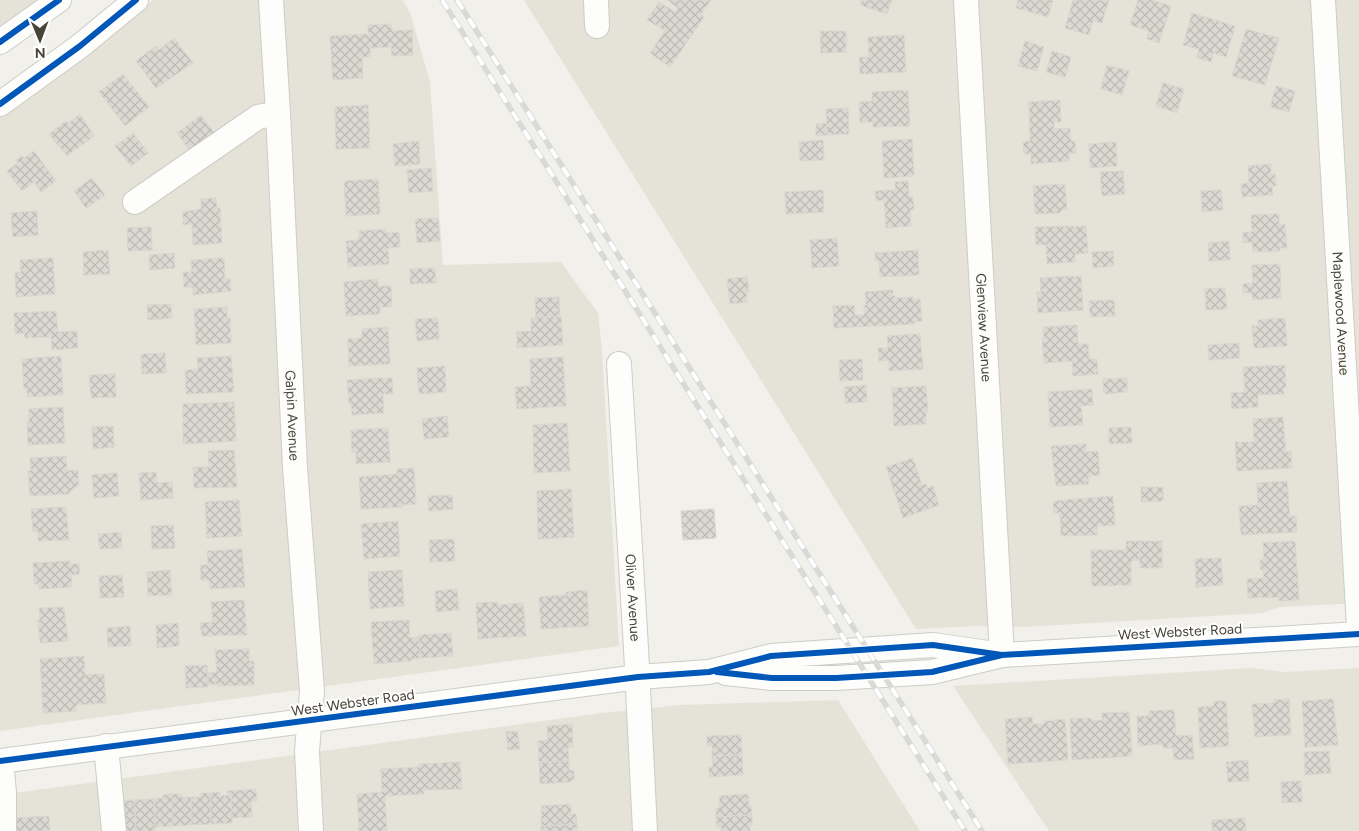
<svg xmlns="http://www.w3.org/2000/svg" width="1359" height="831" viewBox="0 0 1359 831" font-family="Figtree,sans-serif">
<defs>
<pattern id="building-cross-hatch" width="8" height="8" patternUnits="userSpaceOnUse" patternTransform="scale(1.25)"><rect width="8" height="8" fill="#dbd9d2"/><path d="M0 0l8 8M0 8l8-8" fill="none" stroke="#bdbbb5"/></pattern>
</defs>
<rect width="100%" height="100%" fill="#f1f0ea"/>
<path fill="#e5e3d7" d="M0,0H42L0,30Z
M153,0H402L410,12L430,82L443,265L561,262L598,313L602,350L619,646L0,731V116Z
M524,0H1359V603L1280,607L1263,613L1024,627L978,626L916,629Z
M1252,668L1285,672L1359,668V831H1049L953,686Z
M838,700L920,831H0V795L602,713L681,705Z"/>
<path fill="url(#building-cross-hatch)" stroke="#d9d7d0" d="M667,0H711L701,14L704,17L670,67L650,53L665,31L647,20L659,2L675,12L678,8Z
M862,0H892L887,14L860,5Z
M1018,0H1053L1048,17L1016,8Z
M1073,0H1109L1102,23L1093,21L1089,35L1065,28Z
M1138,0H1152L1171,6L1159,43L1147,39L1149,31L1130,25Z
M1192,13L1235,26L1226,57L1213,53L1211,62L1197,58L1199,49L1183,45Z
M391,24L392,31L412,30L413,55L392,56L391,47L370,48V57H362L363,78L333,80L330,36L368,34V25Z
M1246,29L1279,38L1265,85L1232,76Z
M820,31H846V52L821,53Z
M904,35L906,72L860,74L859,57H869L868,37Z
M174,38L193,63L156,88L136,61L156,46L159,50Z
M1025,41L1044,47L1037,71L1018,66Z
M1052,51L1071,57L1065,77L1046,72Z
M1107,65L1129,71L1122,95L1101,89Z
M123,74L149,107L125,126L99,92Z
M1163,83L1184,89L1177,113L1156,106Z
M1276,86L1295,91L1289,112L1270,107Z
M908,90L910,126L873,127V122H860L859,102L872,101V92Z
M1060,100L1061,122H1054V128L1056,129L1070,128L1071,141H1075L1076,153H1069V161L1031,164V154H1024L1023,142L1030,141L1029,102Z
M368,105L370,148L336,149L335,107Z
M848,108L849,134L827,135L826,109Z
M80,114L94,136L67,156L49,134L66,121L68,123Z
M201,115L215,134L191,152L177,133Z
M826,123L827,135L816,136V124Z
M133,133L148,153L131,166L115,146Z
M912,139L914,176L884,178L882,141Z
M823,140L824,160L800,161L799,142Z
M419,141L420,164L395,166L393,144Z
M1116,142L1117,166L1090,168L1089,144Z
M34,151L56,181L41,192L34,182L22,191L7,171L18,163L16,160L22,156L24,158Z
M1271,164V174H1275L1276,186H1272L1273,195L1242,197L1241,184L1249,183L1248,166Z
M431,168L433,191L409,193L407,170Z
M1123,171L1125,194L1102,196L1100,172Z
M92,178L105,195L86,208L74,191Z
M378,179L380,214L346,216L344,181Z
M908,181L909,197H913L914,210H910L911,226L886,228L884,200L876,201L875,191L895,190V182Z
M1059,184L1065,185L1067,210H1061V213L1035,214L1033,186Z
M823,190L824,212L786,214L785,192Z
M1221,190L1223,210L1202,212L1201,191Z
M216,198L217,208H220L222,243L193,245L192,224L183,225V212L201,209V199Z
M37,211L38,235L13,237L11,213Z
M1279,214V225L1285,224L1287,248H1280V251L1253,252L1252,242L1243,243V232H1252L1251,215Z
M438,218L440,241L417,243L415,219Z
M1073,226V227L1086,226L1088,253L1075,254V262L1047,264L1046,245H1036L1035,227Z
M151,227L152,250L128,251L127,228Z
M386,229V233L399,232L400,247L388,248L389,264L348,267L346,241L359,240V231Z
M837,238L839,266L812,268L810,240Z
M1229,241L1230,260L1209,261L1208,243Z
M108,250L110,274L84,275L83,252Z
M918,250L919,275L880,277L879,260L876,261L875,253Z
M1113,251L1114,266L1093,268L1092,252Z
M174,253L175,268L150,270L149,255Z
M53,258L55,294L16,297L15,273L21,272L20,260Z
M224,258L225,279H230L231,291L193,295V287H184L183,272H192L191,260Z
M1280,264L1281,298L1253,300L1252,293H1243V284L1253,283L1252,265Z
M435,268L436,283L410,284V269Z
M1073,276V277L1081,276L1083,310L1038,313L1037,292H1041L1040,278Z
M747,277L749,292H746L747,302L730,304L727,279Z
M378,279V286H391L392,307H380V314L346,316L344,282Z
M1225,288L1227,309L1206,310L1205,289Z
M893,290V295L897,298L913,297V300L920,299L922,321L914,322V324L834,328L833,306L854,305L855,315H864V306L866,305L865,292Z
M559,297L560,316L536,317L535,298Z
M1114,300L1115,316L1090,317L1089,301Z
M171,304L172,318L148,320L147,305Z
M227,307V318H230L231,343L196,345L194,309Z
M56,311L58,332L77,331L78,348L52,350L51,337L25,338L24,333L15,334L14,313Z
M561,316L563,345L517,348V332L531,331V318Z
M438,318L439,339L417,341L415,319Z
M1285,318L1287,346L1254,348L1252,326H1258V320Z
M1077,325L1078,344H1088L1089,359H1097L1098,374L1073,376L1072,361L1044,363L1042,338H1044L1043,327Z
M388,327L390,364L349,366L348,339L362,338V329Z
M920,334L923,369L889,371V360L879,361L878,348H888L887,336Z
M1239,343L1240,358L1209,360L1208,345Z
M165,353L166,373L142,374L141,354Z
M61,356L63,395L27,397V388L24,389L22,359Z
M231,356L234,392L186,394L185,370L198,369L197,358Z
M563,357L566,406L517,409L515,387L531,386L530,359Z
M862,359L863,380L840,381L839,360Z
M1285,365L1286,388H1283L1284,394L1258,395V407L1232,409L1231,393L1245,392L1243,367Z
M445,366L446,392L419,394L417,368Z
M115,374L116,397L91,398L89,375Z
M382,378H392L393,394H383L384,413L352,415L351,404H349L347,380Z
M1127,378V392L1104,394L1103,379Z
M866,385L867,402L845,403L844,387Z
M926,386L928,412H926V424L894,426L892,388Z
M1092,389L1093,405L1081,406L1083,425L1050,427L1048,392Z
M234,402L236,441L183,444V404Z
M63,407L65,443L28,445L27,422H29V409Z
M447,416L449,437L424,439L422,419Z
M1283,417L1286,452L1291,451L1292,468L1237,471L1235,442H1254L1253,419Z
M567,423L570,471L534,473L533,425Z
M113,426L114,447L93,449L92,427Z
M1131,427L1132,443L1109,444V428Z
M388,428L390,462L356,464V452H352L351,430Z
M1086,444V452L1098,451L1100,475L1088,476L1089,484L1056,486L1051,446Z
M234,450L237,487L194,488L193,467H209L208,451Z
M66,456L67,471L78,470L79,485L69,492V494L30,496L28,471L31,470L30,458Z
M913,458L922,485L926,484L927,488L933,486L939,505L903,518L886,467Z
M414,468L416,504L402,505V507L361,509L359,477L397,474V469Z
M156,472L157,483L172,482L173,498L141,500L139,473Z
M117,473L119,496L94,498L92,475Z
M1287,481L1290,516H1296L1297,532L1241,535L1239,506L1258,505L1257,483Z
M1141,487H1163V501L1141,502Z
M571,489L574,537L538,539L537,491Z
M452,495L453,509L429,511L428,496Z
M1113,496L1115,525L1097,526V535L1061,536L1060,513H1054L1053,501Z
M239,500L242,536L207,538L205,502Z
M66,507L69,540L38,541V531L33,532L31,509Z
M714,509L716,538L683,540L681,511Z
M398,521L400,556L364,559L361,524Z
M173,525L175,548L152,549L151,526Z
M121,532L122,548L100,549L98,534Z
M454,539L455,561L430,562L429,540Z
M1126,541H1139V560L1131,561V585L1092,586L1091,550H1126Z
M1139,541H1162V568H1140Z
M1295,541L1299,600L1279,601V597L1248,598L1247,579L1264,578L1263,570H1260V560L1264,559L1263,543Z
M242,549L245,587L210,589L209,580H201L200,565H208L207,551Z
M1221,558L1223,585L1196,587L1195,559Z
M70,561V564H79L80,574L71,575L72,587L39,589V584H34L33,563Z
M170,570L172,595L148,596L147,572Z
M402,570L404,606L370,609L368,572Z
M122,575L124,597L100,598L99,576Z
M457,589L459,610L436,612L435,591Z
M587,590L589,626L541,629L539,597L566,595V592Z
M244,600L247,635L202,636L200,623L213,622L211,602Z
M497,602V605L523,603L526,636L478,639L476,603Z
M64,607L68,641L41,643L40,641L38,620H40L39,608Z
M409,620L410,638L419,637L420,658L411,659V661L374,664L371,622Z
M178,623L179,646L157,648L156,625Z
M130,626L131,646L108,647L107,628Z
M451,633L453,656L420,658L419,635Z
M249,649V661H254V685L217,686V684L208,685V673L217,672L215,650Z
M84,656L85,675L104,674L106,703L76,705V711L43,713L40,659Z
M207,665L208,687L186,688L185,666Z
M1289,699L1291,735L1255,737L1252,704L1274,703V700Z
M1333,699L1338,745L1305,747L1302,701Z
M1213,701H1226L1229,746L1200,748L1198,707L1214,706Z
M1174,710L1176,736L1192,735L1194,759L1174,760L1173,748H1163V744L1138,746L1137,716H1149V711Z
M1129,712L1132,756L1072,760L1070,719L1091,718V721L1102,720V713Z
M1032,717L1033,724H1044V721L1065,719L1068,760L1008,764L1005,719Z
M572,724L573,747H568L569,761L539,762L538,741L548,740L547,726Z
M517,731L520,749L508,750L506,732Z
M741,735L742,755L712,756V745L707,746V736Z
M1329,751L1331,773L1305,775L1304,752Z
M742,755L743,775L709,777V767H713L712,756Z
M1248,760L1249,781L1228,782L1226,762Z
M569,761V770H574V780L570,781V782L540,784L539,762Z
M460,762L462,789L424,790V794L385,796L387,831H359L357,794L382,792L381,769L419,767V764Z
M1301,781L1302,802L1282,803L1281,782Z
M256,789L257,801H251L252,817L232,818L231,795H228L227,791Z
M220,792V796L231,795L232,823L211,824L210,793Z
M201,793H210L211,824L192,825L191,797H201Z
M172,794L173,826L155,827L154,799L163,798V795Z
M172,794H181V797H191L192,825L173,826Z
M748,794L749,806H751L752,815L716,817V808H720L719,796Z
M154,799L155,831H136L134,800Z
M134,800L136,831H116L115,801Z
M571,804V814H576L577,824L541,826L542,806Z
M752,815V825H750V831H721V826L717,827L716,817Z
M49,816L50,831H16L15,818Z
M1245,818L1246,831H1212V820Z
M577,824V831H541V826Z"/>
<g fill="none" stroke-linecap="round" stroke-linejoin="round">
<defs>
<g id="minor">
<path id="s1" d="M271,0L278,113L295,467L312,691L307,751L311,831"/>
<path d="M596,0L597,26"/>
<path id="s2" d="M966,0L1002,655"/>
<path id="s3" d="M1323,0L1359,627"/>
<path d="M0,42L59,0"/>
<path d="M0,104L80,46L136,0"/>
<path d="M135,202L258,117L278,113"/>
<path id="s4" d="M619,364L636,648L645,831"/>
<path d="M726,673L772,678H836L932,672L1002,655L1359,634"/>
<path d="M106,746L114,831"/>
<path d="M0,761L638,677L709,672L771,656L933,645L1002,655"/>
<path d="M1,761L4,792V831"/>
</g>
</defs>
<use href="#minor" stroke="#cdccc6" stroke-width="26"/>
<use href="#minor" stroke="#fdfdfc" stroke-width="24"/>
<defs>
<path id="rail" d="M442,0L965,831
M457,0L982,831"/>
</defs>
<use href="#rail" stroke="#d9d9d8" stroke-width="5.5"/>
<use href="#rail" stroke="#fff" stroke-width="4" stroke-dasharray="11" stroke-linecap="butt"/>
<defs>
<path id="cycleway" d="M0,42L59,0
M0,104L80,46L136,0
M717,672L772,678H836L932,672L1002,655L1359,634
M0,761L638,677L709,672L771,656L933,645L1002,655"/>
</defs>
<use href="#cycleway" stroke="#fff" stroke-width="9"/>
<use href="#cycleway" stroke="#0057b8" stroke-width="6"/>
</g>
<g text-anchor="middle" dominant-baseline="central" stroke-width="4" stroke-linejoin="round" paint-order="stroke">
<g font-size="14" fill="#474336" stroke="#fff">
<text stroke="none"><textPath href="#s3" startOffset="314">Maplewood Avenue</textPath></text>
<text stroke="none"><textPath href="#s2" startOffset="328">Glenview Avenue</textPath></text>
<text stroke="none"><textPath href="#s1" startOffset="416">Galpin Avenue</textPath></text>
<text stroke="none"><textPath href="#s4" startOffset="234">Oliver Avenue</textPath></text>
<text transform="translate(1180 632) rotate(-3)">West Webster Road</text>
<text transform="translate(353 703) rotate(-8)">West Webster Road</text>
</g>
</g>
<g transform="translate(40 40) rotate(179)" stroke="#ffffff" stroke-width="4" paint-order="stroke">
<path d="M0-4L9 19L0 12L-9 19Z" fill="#474336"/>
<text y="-8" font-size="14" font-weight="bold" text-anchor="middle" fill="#474336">N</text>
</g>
</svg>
